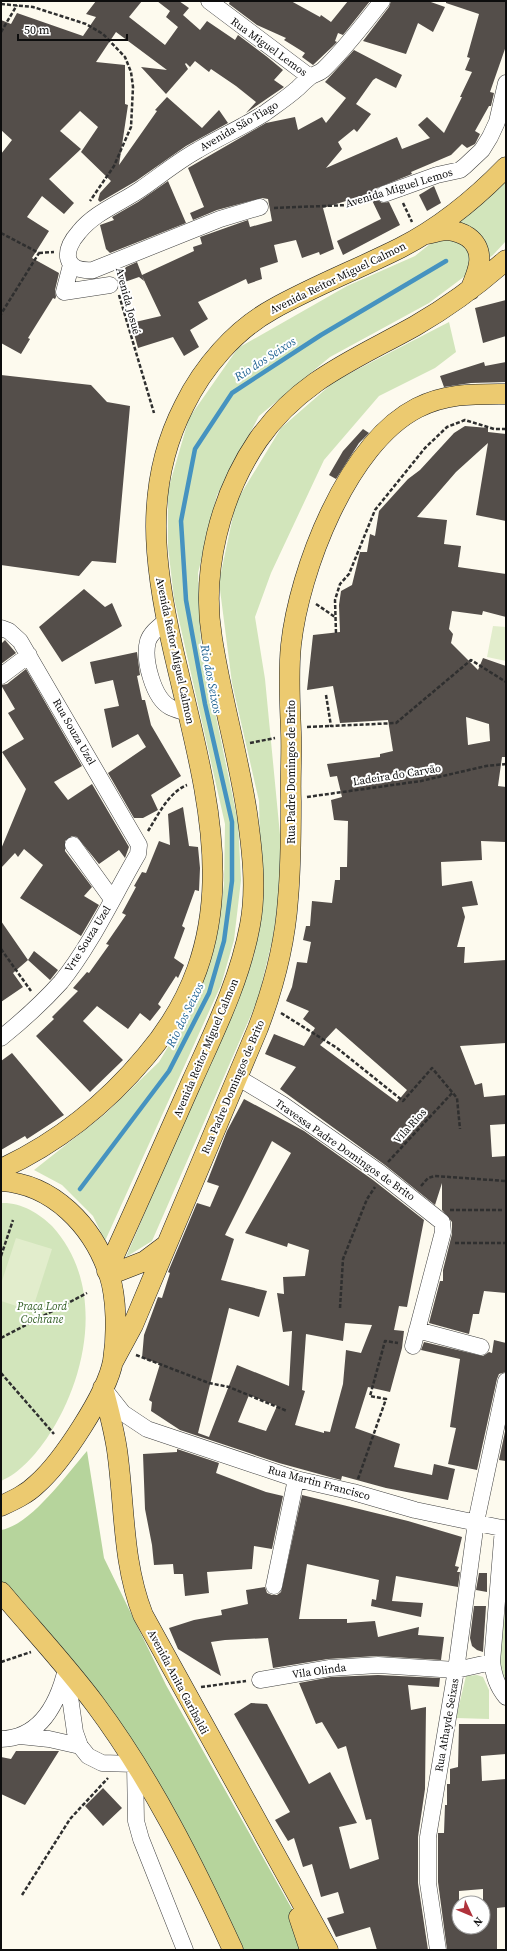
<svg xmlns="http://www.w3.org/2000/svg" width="507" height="1951" viewBox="0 0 507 1951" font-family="'Source Serif 4',serif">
<rect width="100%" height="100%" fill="#fdfaee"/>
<path fill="#d2e5bb" d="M506,176V241L493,255L429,303L330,357L259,416L217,495L198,573L201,645L238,822L241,880L234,940L221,985L105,1241L93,1216L62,1185L34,1170L105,1114L159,1062L199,995L217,934L224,885L225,824L174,598L168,547V490L189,418L238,348L347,286L415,256L461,219Z
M449,322L456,352L435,368L379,396L324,460L271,573L255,617L265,679L283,866L273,937L258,999L152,1241L126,1257L254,956L261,895L259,801L232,683L219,582L236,502L281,428L335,381Z
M1,1203C20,1202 39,1213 52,1226C106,1285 88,1377 47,1438C36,1454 20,1473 1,1481Z
M506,1605V1686L497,1671Z
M477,1675L483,1677L489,1690V1719L456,1718L466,1676Z"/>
<path fill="#b6d49c" d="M87,1451L104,1558L166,1685L315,1950H242L222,1905L135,1745L1,1581V1530C31,1525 67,1474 87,1451Z"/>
<path fill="#e2edcc" d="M493,626L506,627V661L487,657Z
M16,1238L52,1249L32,1311L1,1301V1284Z"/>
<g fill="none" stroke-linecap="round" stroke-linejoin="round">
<path stroke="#4593c0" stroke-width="4.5" d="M80,1189L169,1071L209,993L224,941L232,881V822L205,704L186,600L181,521L195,449L232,393L321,335L446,261"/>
</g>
<path fill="#544e4a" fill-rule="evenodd" d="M96,1H142L129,17L165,45L178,27L166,17L170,11L157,1H179L189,8L183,15L200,30L207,21L235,40L238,35L266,56L283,70L274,80L284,87L246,113L256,102L236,86L211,69L209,72L195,61L190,67L186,63L185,64L188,69L166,94L141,67L167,70L116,32L96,62L125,65V104L128,105L119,165L157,111L155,110L167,97L202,128L219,110L228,123L186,146L136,181L100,202L98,200L100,193L111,181L81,152L98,127L80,111L60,131L81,149L49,179L74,203L64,214L42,196L27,217L49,231L32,258L59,273L55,290L56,297L55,299L53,298L28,338L30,339L21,354L1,343V154L12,140L1,130V20L11,24L17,13L83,36L96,17L86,14Z
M230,1H291L320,17L321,15L331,22L348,1H370L343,35L338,33L335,41L337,42L332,47L313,65L302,57L305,53L284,40L286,38L257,25L229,4Z
M391,1H428L445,7L433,32L418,23L406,54L363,41L389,7Z
M446,1H506V46L490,92L494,93L491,106H489L475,131L480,134L475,144L467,148L462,144L451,155L411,172L412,174L377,188L375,193V198L382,203L389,202L400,225L343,255L337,241L381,219L369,194L323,208L334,249L320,255L319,252L302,258L296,240L274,245L278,262L260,268L262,279L248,284L246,279L198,302L208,319L190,330L199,347L184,356L173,337L138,348L131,323L161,316L142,276L144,281L139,277L119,284L117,279L126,267L137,262L142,275L194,251L193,247L202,244L200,237L248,220L250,227L272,221L268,199L262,198L217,210L193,220L190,213L204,207L188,168L266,123L295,117L298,130L322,117L326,123L346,98L325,82L354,50L402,75L396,88L376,78L373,80L356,104L371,114L357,132L354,129L338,142L342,149L326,168L397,137L402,149L430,138L418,125L427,117L444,133L462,97H460L472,72L465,70L470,58L467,57L479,14L446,3Z
M168,181L186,223L110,253L106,249L100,225L114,220L112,217L138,202Z
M434,186L441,203L427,211L419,195Z
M506,300V336L483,343L475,308Z
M484,362L485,366L506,362V382L471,383L444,387L440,376Z
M1,375L91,385L107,402L130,406L116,563L92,561L79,576L1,565Z
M465,426L488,428V432L506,434V521L476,515L488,443L456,472L417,517L447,520L444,544L461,546L458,567L506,574V617L483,611L482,615L452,611L449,629L453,634L451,643L478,670L483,658L506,666V757H502L498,786L506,787V842L481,841L482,860L441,862L442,886L472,881L478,905L462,907L465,917L457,947H465L464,963L506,960V1043L460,1046L475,1085L482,1083L484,1097L506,1095V1124L490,1125L492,1157L506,1156V1293L484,1291L479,1314H473L469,1334L429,1323L440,1281H443V1270L452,1234V1222L442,1210V1183L435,1205L385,1165L280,1089L296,1067L265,1054L274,1034L304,1046L315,1028L303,1019L309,1011L286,1001L292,987L297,962L307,963L311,942L303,940L306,926H310L312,901L332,903L335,880H340V867H347L348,821L334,820L331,800L342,797L337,776L330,777L327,764L380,757V754L393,751L388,720L340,723L333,686L307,690L313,635L340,632L339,605L341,591L352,585L360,552H367L370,534L375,536L379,511L408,479L420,470L454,433ZM466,717L489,724L490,741L468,745ZM336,1028L407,1090L397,1102L320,1045Z
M363,429L369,433L359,443L336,479L329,475L343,451Z
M84,589L105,607L112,603L122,626L62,662L39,627Z
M5,640L16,653L1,664V644Z
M137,652L140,675L137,676L142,700H145L151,725L181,776L151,795L158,810L143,818H134L108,773L146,747L138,734L112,748L104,709L119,706L113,680L95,684L90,662Z
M26,669L82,766L54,782L68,800L92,784L129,847L125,858L119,850L99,864L77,837L72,836L65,841V851L92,887L84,896L99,905L81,936L20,898L43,865L24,849L18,857L15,853L1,868V849L26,789L2,752L24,739L8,713L15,709L1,685L7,684Z
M183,807L189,846L198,847L200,868L199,891L195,890L182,926L185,928L174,958L184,965L178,978L176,976L158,1004L161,1007L150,1021L140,1013L128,1029L97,1006L83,1021L123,1060L90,1092L36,1036L54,1019L52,1017L78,991L73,988L87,972L89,973L109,945L106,944L126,915L122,913L136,887L134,886L142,872L146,873L159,841L170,845L168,814Z
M1,921L28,960L13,973L23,987L1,1002Z
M34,951L58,970L50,980L28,960Z
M12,1053L64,1115L27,1139L25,1136L1,1150V1061Z
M244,1099L304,1131L373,1180L424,1220L407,1307L399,1306L394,1330L404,1331L402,1348L390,1392L368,1387L355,1428L400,1444L394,1467L432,1475L434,1464L455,1469L448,1500L386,1488L342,1476L341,1480L279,1463L180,1430L151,1411L152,1402L149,1400L160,1364L142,1358L144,1335L158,1297L162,1298L170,1273L168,1272L197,1203L210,1207L219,1186L207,1182L227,1131ZM272,1141L291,1153L245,1233L287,1247L288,1243L309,1250L305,1276L283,1277L284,1294L277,1293L283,1332L292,1331L289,1386L237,1365L209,1437L198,1433L229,1308L259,1317L267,1291L221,1280L234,1239L225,1235ZM345,1323L372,1325L361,1353L346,1350L343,1384L330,1432L324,1431V1433L295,1425L305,1391L302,1390L306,1334L343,1341ZM249,1395L277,1406L266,1431L238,1422Z
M494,1340L506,1343V1372L499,1374L497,1379L477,1470L448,1464L456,1428L450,1427L460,1359L421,1350L424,1342L483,1356L489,1352L492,1353Z
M506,1427V1461L499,1460Z
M177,1449L219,1463L216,1473L266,1492L283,1496L272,1549L254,1546L252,1569L207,1572L209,1593L185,1596L183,1574H174L173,1564L154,1565L152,1545L145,1509L143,1454L177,1452Z
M302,1495L408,1521L462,1537L455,1566L459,1567L457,1572H460L458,1587L396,1576L392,1601L423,1603L421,1617L371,1606L372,1599L376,1600L379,1580L307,1564L299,1619H347V1623L375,1621L378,1637L419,1627L418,1635L444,1637L441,1660L377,1656L328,1659L273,1668L268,1638L225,1640L211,1642L221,1676L178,1649L169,1628L194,1620L222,1615L221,1610L248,1604L246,1590L265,1587L267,1593L272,1595H277L281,1592Z
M479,1573H487V1592L476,1590Z
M474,1606H486L483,1652L477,1650L472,1646L470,1638Z
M378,1675L440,1678L439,1687L408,1685L411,1710L426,1707L425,1789L418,1837V1883L428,1950H377L370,1927L336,1937L327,1918L344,1913L338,1892L321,1897L312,1864L303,1867L294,1838L288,1841L275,1820L290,1812L234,1714L251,1703L267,1704L309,1784L330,1772L357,1823L339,1827L350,1869L379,1859L371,1819L366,1820L346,1746L338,1749L322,1722L316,1724L299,1683L331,1677Z
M459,1724H506V1754L481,1756L482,1781L506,1779V1907L497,1908V1950H447L438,1882V1833H444L445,1805H447V1784H450V1769L458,1767ZM483,1889V1927H459V1891Z
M16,1751H59L25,1805L1,1794V1757L11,1759Z
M103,1788L122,1808L103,1826L85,1806Z"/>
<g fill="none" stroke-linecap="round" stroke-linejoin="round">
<defs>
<path id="minor" d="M209,1L310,77
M384,194L437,175L460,170L465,166L482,150L490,137L497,122L506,83
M260,207L220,219L93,270C63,272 62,251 79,232C95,212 121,203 141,189C160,176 178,161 198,150C220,137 243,127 265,113C276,105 288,97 298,88C302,84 306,80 310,77C314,74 318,74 323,70C345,49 363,25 382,1
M71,265L64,292L110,285
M167,620C160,626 151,632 148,641C143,659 153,698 170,707C175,710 182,711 188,713
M1,628L9,631L20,641L139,845L138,854C114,895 91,945 61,982C43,1002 22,1021 1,1038
M1,676L29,655
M73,845L112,899
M237,1077L282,1104L379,1172L442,1222L443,1232L413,1346
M417,1330L481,1347
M104,1389L123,1413L147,1429L296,1479L353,1492L415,1510L506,1529
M503,1528L492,1662C494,1676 497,1686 506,1697
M274,1586L296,1479
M67,1676L75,1732L80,1746
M260,1680L330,1668L378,1665L456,1670L476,1522L506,1381
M20,1736L49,1739L80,1746L88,1756L102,1763L135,1764L136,1821L141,1839L185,1950
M1,1739C41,1738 58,1703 66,1669
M438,1950L428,1883V1837L456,1670L492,1662"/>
<path id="major" d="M426,234C433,233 441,230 448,230C455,231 462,233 468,237C487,251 478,272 470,290
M1,1169C57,1143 106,1104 146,1056C254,929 206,794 173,649C154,566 143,486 184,406C203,367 235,330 273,309C314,286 358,269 400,248C439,228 476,198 506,167
M1,1181C53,1184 93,1226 109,1274C117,1298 117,1336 113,1361C107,1394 62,1462 37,1484C27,1494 14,1500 1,1506
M107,1271C136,1208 164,1144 192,1081C215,1030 240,980 250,925C257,889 252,849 247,813C238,754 221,697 212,638C201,571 220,496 258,440C300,380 354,360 415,326C448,307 478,285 506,260
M109,1275L145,1261L165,1246
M113,1362L133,1325L258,1028C274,986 285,944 288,899C291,866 291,834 291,801C290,778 292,755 291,732C290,704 288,674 291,645C299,571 347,444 417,408C447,393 474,394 506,394
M103,1388C108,1408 114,1429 117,1450C125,1506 122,1562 143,1615L328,1950
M1,1592C32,1629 66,1665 95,1704C151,1779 194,1865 233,1950
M299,1917L310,1950"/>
</defs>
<use href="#minor" stroke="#404040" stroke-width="17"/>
<use href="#major" stroke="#1e1e1e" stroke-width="21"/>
<path stroke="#2f2f2f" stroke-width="2.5" stroke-dasharray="4 2" stroke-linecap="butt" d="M1,4L33,7L86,24L103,34L125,57L131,72L133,87L131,127L114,166L90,201
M1,32L17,5
M403,203L412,222
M274,208L348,205L370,198
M1,233L39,253L1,314
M39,253L54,252
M119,295L154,413
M316,604L335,617
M336,633L335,600L340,584L349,574L375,510L425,448L447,427L465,420L494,429H506
M326,695L331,726L396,723L471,660L506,682
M307,727L331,726
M250,743L275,738
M307,797L421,781L486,766L506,764
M148,831C158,815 169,792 187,785
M1,949L31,991
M281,1013L337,1048L403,1101L432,1068L457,1098L460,1129
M388,1162L453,1092
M421,1186L428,1178L435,1176L506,1181
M450,1210H503
M455,1243H506
M1,1256L13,1220
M340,1308L343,1259L367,1199L375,1187
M1,1338L87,1293
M136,1355L209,1383L229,1387L287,1411
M1,1373L54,1434
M358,1479L386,1399L370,1396L385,1341L398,1343
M1,1662L31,1652
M201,1687L246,1681
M22,1895L70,1819L108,1778"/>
<use href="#minor" stroke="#fff" stroke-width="16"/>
<use href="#major" stroke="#ecca70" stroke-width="20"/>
</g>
<g text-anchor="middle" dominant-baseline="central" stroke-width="4" stroke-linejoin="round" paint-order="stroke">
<g font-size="11" fill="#0d0d0d" stroke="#fff">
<text transform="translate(269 47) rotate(36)">Rua Miguel Lemos</text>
<text transform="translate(239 126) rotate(-30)">Avenida São Tiago</text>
<text transform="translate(399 188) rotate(-17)">Avenida Miguel Lemos</text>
<text transform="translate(338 278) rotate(-26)">Avenida Reitor Miguel Calmon</text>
<text transform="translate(128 301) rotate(75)">Avenida Josué</text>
<text transform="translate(175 651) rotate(78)">Avenida Reitor Miguel Calmon</text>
<text transform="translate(74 732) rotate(60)">Rua Souza Uzel</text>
<text transform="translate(291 772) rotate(-90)">Rua Padre Domingos de Brito</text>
<text transform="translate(397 775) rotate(-9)">Ladeira do Carvão</text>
<text transform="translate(88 939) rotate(-58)">Vrte Souza Uzel</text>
<text transform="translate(206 1048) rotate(-67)">Avenida Reitor Miguel Calmon</text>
<text transform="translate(233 1087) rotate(-67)">Rua Padre Domingos de Brito</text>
<text transform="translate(410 1126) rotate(-48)">Vila Rios</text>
<text transform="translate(345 1150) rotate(35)">Travessa Padre Domingos de Brito</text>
<text transform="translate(319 1483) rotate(15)">Rua Martin Francisco</text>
<text transform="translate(319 1671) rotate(-8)">Vila Olinda</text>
<text transform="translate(178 1682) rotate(62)">Avenida Anita Garibaldi</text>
<text transform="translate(447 1725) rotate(-80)">Rua Athayde Seixas</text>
</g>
<g font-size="11" font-style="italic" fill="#315e23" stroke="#fff">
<text x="42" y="1306">Praça Lord<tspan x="42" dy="13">Cochrane</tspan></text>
</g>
<g font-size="12" font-style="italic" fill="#226493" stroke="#fff">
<text transform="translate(265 359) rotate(-33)">Rio dos Seixos</text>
<text transform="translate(211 679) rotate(79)">Rio dos Seixos</text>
<text transform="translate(185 1015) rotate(-64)">Rio dos Seixos</text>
</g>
</g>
<rect width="507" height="1951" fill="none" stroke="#0d0d0d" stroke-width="4"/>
<g transform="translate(471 1915) rotate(134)"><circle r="19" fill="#ffffff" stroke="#9e9e9e"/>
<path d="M0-3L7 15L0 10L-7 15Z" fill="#b0323b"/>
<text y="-6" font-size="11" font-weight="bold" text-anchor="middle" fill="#0d0d0d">N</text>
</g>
<path d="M18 34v6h109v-6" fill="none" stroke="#0d0d0d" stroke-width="2"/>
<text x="24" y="34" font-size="12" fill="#0d0d0d" stroke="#ffffff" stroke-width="3" paint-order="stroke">50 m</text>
</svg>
